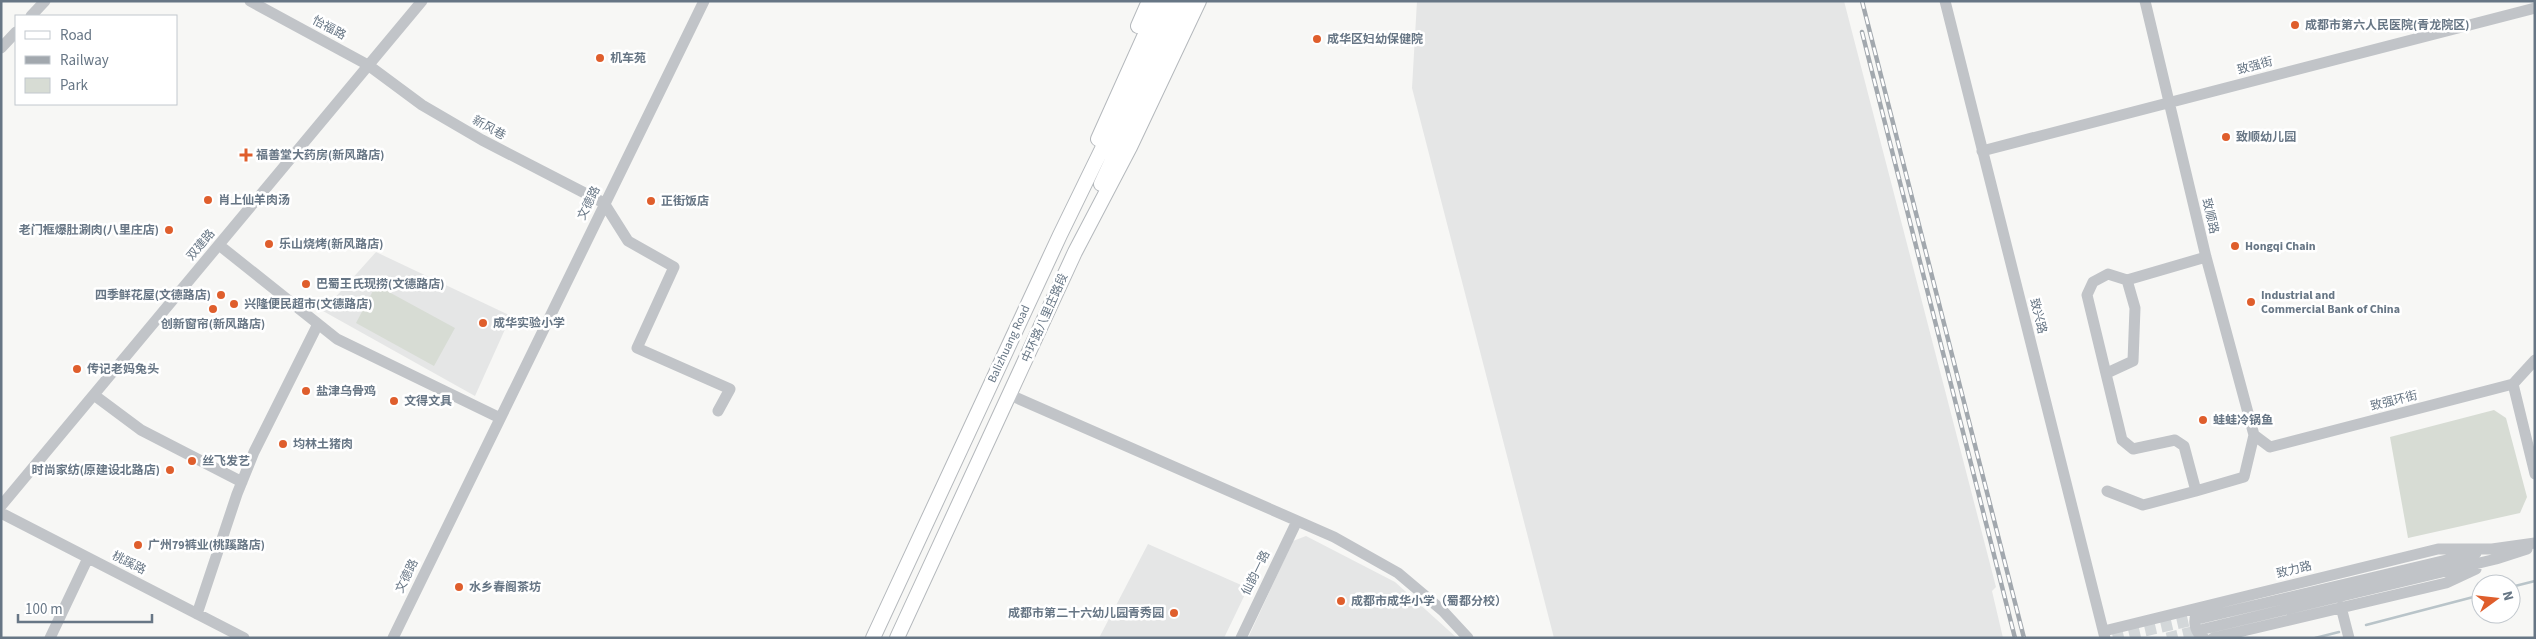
<svg xmlns="http://www.w3.org/2000/svg" width="2536" height="639" viewBox="0 0 2536 639" font-family="'Source Sans 3','Noto Sans SC',sans-serif">
<rect width="100%" height="100%" fill="#f7f7f5"/>
<path fill="#e5e6e6" d="M1417,1H1844L1996,587L1992,591L2003,638H1554L1412,88Z
M376,252L511,316L475,396L323,311Z
M1306,536L1395,582L1457,638H1248L1293,541Z
M1148,544L1248,588L1224,638H1099Z"/>
<path fill="#d7dcd4" d="M376,285L455,328L434,366L356,323Z
M2494,410L2506,418L2527,497L2520,513L2408,538L2390,437Z"/>
<g fill="none" stroke-linecap="round" stroke-linejoin="round">
<path stroke="#b9c4c9" stroke-width="2.5" d="M2511,587L2535,581
M2366,625L2481,595
M2315,638L2339,632"/>
<path stroke="#d3d7d9" stroke-width="11" stroke-dasharray="11 5.5" stroke-linecap="butt" d="M2113,638L2202,618
M2167,638L2204,629"/>
<defs>
<path id="major" d="M1138,26L1149,1
M1098,139L1160,1
M1101,184L1186,1
M873,638L1060,235L1174,1
M897,638L1075,252L1130,147L1199,1"/>
</defs>
<use href="#major" stroke="#b4b8bc" stroke-width="16"/>
<path stroke="#c1c4c8" stroke-width="11" d="M250,1L368,65L422,105L482,140L604,203L628,241L674,267L637,348L730,389L718,411
M1945,1L2105,638
M2145,1L2206,257L2254,435L2244,477L2196,491
M31,16L45,1
M1,48L16,32
M1982,151L2535,8
M219,245L337,339L500,418
M2107,373L2133,361L2135,308L2127,280L2206,257
M2513,384L2535,474
M94,395L141,430L242,482
M1010,395L1334,537L1398,573L1443,611L1468,638
M2254,435L2270,447L2513,384L2535,360
M2107,491L2143,505L2196,491L2184,446L2175,440L2133,449L2122,440L2087,295L2093,282L2108,274L2127,280
M1,506L422,1
M1,513L244,638
M2341,607L2349,638
M2199,609C2192,619 2194,632 2204,638
M197,614L237,494L254,452L318,324
M2202,618L2476,553
M2204,629L2496,559L2527,549
M2104,631L2438,549H2492L2535,543
M50,638L88,558
M393,638L704,1
M1241,638L1297,521
M2213,638L2446,583L2476,569"/>
<use href="#major" stroke="#fff" stroke-width="14"/>
<defs>
<path id="rail" d="M1862,1L2024,638
M1862,32L2015,638"/>
</defs>
<use href="#rail" stroke="#a2a8ae" stroke-width="4.5"/>
<use href="#rail" stroke="#fff" stroke-width="2.5" stroke-dasharray="8" stroke-linecap="butt"/>
</g>
<g fill="#df5e2c" stroke="#fff" stroke-width="2">
<circle cx="2295" cy="25" r="5"/>
<circle cx="1317" cy="39" r="5"/>
<circle cx="600" cy="58" r="5"/>
<circle cx="2226" cy="137" r="5"/>
<path d="M243.5 147.5h5v5h5v5h-5v5h-5v-5h-5v-5h5z"/>
<circle cx="208" cy="200" r="5"/>
<circle cx="651" cy="201" r="5"/>
<circle cx="169" cy="230" r="5"/>
<circle cx="269" cy="244" r="5"/>
<circle cx="2235" cy="246" r="5"/>
<circle cx="306" cy="284" r="5"/>
<circle cx="221" cy="295" r="5"/>
<circle cx="2251" cy="302" r="5"/>
<circle cx="234" cy="304" r="5"/>
<circle cx="213" cy="309" r="5"/>
<circle cx="483" cy="323" r="5"/>
<circle cx="77" cy="369" r="5"/>
<circle cx="306" cy="391" r="5"/>
<circle cx="394" cy="401" r="5"/>
<circle cx="2203" cy="420" r="5"/>
<circle cx="283" cy="444" r="5"/>
<circle cx="192" cy="461" r="5"/>
<circle cx="170" cy="470" r="5"/>
<circle cx="138" cy="545" r="5"/>
<circle cx="459" cy="587" r="5"/>
<circle cx="1341" cy="601" r="5"/>
<circle cx="1174" cy="613" r="5"/>
</g>
<g text-anchor="middle" dominant-baseline="central" stroke-width="5" stroke-linejoin="round" paint-order="stroke">
<g font-size="12" font-weight="bold" fill="#677685" stroke="#fff" text-anchor="start">
<text x="2305" y="25">成都市第六人民医院(青龙院区)</text>
<text x="1327" y="39">成华区妇幼保健院</text>
<text x="610" y="58">机车苑</text>
<text x="2236" y="137">致顺幼儿园</text>
<text x="256" y="155">福善堂大药房(新风路店)</text>
<text x="218" y="200">肖上仙羊肉汤</text>
<text x="661" y="201">正街饭店</text>
<text x="159" y="230" text-anchor="end">老门框爆肚涮肉(八里庄店)</text>
<text x="279" y="244">乐山烧烤(新风路店)</text>
<text x="2245" y="246">Hongqi Chain</text>
<text x="316" y="284">巴蜀王氏现捞(文德路店)</text>
<text x="211" y="295" text-anchor="end">四季鲜花屋(文德路店)</text>
<text x="2261" y="295">Industrial and<tspan x="2261" dy="14">Commercial Bank of China</tspan></text>
<text x="244" y="304">兴隆便民超市(文德路店)</text>
<text x="493" y="323">成华实验小学</text>
<text x="213" y="324" text-anchor="middle">创新窗帘(新风路店)</text>
<text x="87" y="369">传记老妈兔头</text>
<text x="316" y="391">盐津乌骨鸡</text>
<text x="404" y="401">文得文具</text>
<text x="2213" y="420">蛙蛙冷锅鱼</text>
<text x="293" y="444">均林土猪肉</text>
<text x="202" y="461">丝飞发艺</text>
<text x="160" y="470" text-anchor="end">时尚家纺(原建设北路店)</text>
<text x="148" y="545">广州79裤业(桃蹊路店)</text>
<text x="469" y="587">水乡春阁茶坊</text>
<text x="1351" y="601">成都市成华小学（蜀都分校）</text>
<text x="1164" y="613" text-anchor="end">成都市第二十六幼儿园青秀园</text>
</g>
<g font-size="12" fill="#677685" stroke="#fff">
<text transform="translate(329 28) rotate(28)">怡福路</text>
<text transform="translate(2255 66) rotate(-15)">致强街</text>
<text transform="translate(489 128) rotate(29)">新风巷</text>
<text transform="translate(589 203) rotate(-64)">文德路</text>
<text transform="translate(2210 216) rotate(77)">致顺路</text>
<text transform="translate(201 245) rotate(-50)">双建路</text>
<text transform="translate(2038 316) rotate(76)">致兴路</text>
<text transform="translate(1045 318) rotate(-66)">中环路八里庄路段</text>
<text transform="translate(1009 344) rotate(-65)">Balizhuang Road</text>
<text transform="translate(2394 401) rotate(-14)">致强环街</text>
<text transform="translate(129 563) rotate(27)">桃蹊路</text>
<text transform="translate(2294 570) rotate(-14)">致力路</text>
<text transform="translate(1256 573) rotate(-64)">仙韵一路</text>
<text transform="translate(407 576) rotate(-64)">文德路</text>
</g>
</g>
<rect width="2536" height="639" fill="none" stroke="#677685" stroke-width="5"/>
<rect x="15" y="15" width="162" height="90" fill="#ffffff" stroke="#c2c8ce"/>
<rect x="25" y="31" width="25" height="8" fill="#ffffff" stroke="#c2c8ce"/>
<text x="60" y="40" font-size="15" fill="#677685">Road</text>
<rect x="25" y="56" width="25" height="8" fill="#a2a8ae" stroke="#c2c8ce"/>
<text x="60" y="65" font-size="15" fill="#677685">Railway</text>
<rect x="25" y="78" width="25" height="15" fill="#d7dcd4" stroke="#c2c8ce"/>
<text x="60" y="90" font-size="15" fill="#677685">Park</text>
<g transform="translate(2496 599) rotate(75)"><circle r="24" fill="#ffffff" stroke="#c2c8ce"/>
<path d="M0-4L9 19L0 12L-9 19Z" fill="#df5e2c"/>
<text y="-8" font-size="14" font-weight="bold" text-anchor="middle" fill="#677685">N</text>
</g>
<path d="M18 614v8h134v-8" fill="none" stroke="#677685" stroke-width="2.5"/>
<text x="25" y="614" font-size="15" fill="#677685" stroke="#ffffff" stroke-width="4" paint-order="stroke">100 m</text>
</svg>
